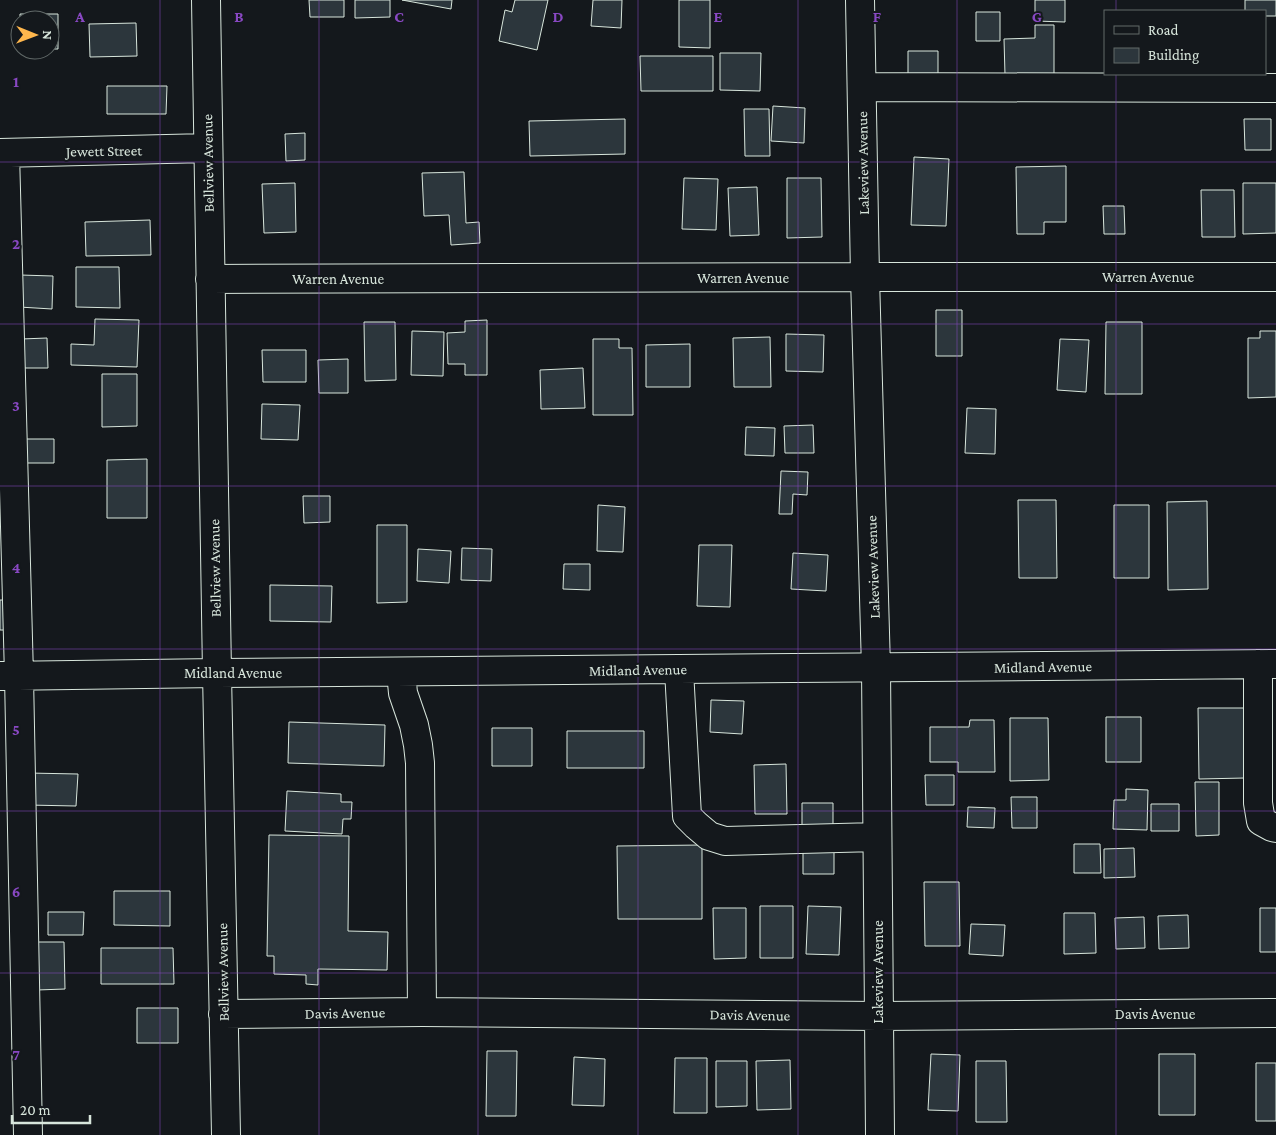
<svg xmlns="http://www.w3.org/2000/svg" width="1276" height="1135" viewBox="0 0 1276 1135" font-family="'Crimson Pro',serif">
<rect width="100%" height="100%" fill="#14181c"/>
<path fill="#2c363c" stroke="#d8e6dc" d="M309,0H344V17H310Z
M355,0H390V17L355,18Z
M402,0H452L451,9Z
M515,0H548L537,50L499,41L505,10L512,12Z
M593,0H622L621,28L591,26Z
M679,0H710V48L679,47Z
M1035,0H1065V22L1035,21Z
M1245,0H1276V16H1265V11H1245Z
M976,12H1000V41H976Z
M20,14H58V49H50V20L20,21Z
M136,23L137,56L90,57L89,24Z
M1035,25H1054V74L1005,75L1004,39L1035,38Z
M908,51H938V85L908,86Z
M720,53H761L760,91L720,90Z
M640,56H713V91H641Z
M107,86H167L166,114H107Z
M773,106L805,108L804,143L771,141Z
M744,109H769L770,156H745Z
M625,119V154L530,156L529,121Z
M1244,119H1271V150H1245Z
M305,133V160L286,161L285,134Z
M914,157L949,159L946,226L911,225Z
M1066,166V222H1044V234H1017L1016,167Z
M464,172L466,223L479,222L480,243L451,245L449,215L424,216L422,173Z
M684,178L718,179L716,230L682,229Z
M787,178H821L822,237L787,238Z
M295,183L296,232L264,233L262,184Z
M1243,183H1276V233L1243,234Z
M757,187L759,235L730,236L728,188Z
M1201,190H1234L1235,237H1202Z
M1103,206H1124L1125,234H1104Z
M150,220L151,255L86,256L85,222Z
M76,267H119L120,308L76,307Z
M20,275L53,276L52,309L19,307Z
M936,310H962V356H936Z
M95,319L139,320L137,367L71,365V344L94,345Z
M487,320V375H465V364H448L447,333L465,332V321Z
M364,322H395L396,380L365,381Z
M1106,322H1142V394H1105Z
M412,331L444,332L443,376L411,375Z
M1260,331H1276V397L1248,398V338H1260Z
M786,334L824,335L823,372L786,371Z
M770,337L771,387H734L733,338Z
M47,338L48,368H22L21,339Z
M593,339H619V348H632L633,415H593Z
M1060,339L1089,340L1086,392L1057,390Z
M690,344V387H646V345Z
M262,350H306V382H263Z
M348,359V393H319L318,360Z
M583,368L585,408L541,409L540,370Z
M102,374H137V426L102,427Z
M262,404L300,405L298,440L261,439Z
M967,408L996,409L995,454L965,453Z
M813,425L814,453H785L784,426Z
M746,427L775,428L774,456L745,455Z
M18,439H54V463H18Z
M147,459V518H107V460Z
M781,471L808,472L807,495L793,494L792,514H779Z
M303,496H330V522L304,523Z
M1018,500H1056L1057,578H1019Z
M1207,501L1208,589L1168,590L1167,502Z
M598,505L625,507L623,552L597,551Z
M1114,505H1149V578H1114Z
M377,525H407V602L377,603Z
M699,545H732L730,607L697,606Z
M462,548L492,549L491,581L461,580Z
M418,549L451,551L449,583L417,581Z
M793,553L828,555L826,591L791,589Z
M564,564H590V590L563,589Z
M270,585L332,586L331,622L270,621Z
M0,600H5V630H0Z
M711,700L744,701L742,734L710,732Z
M1198,708H1245V778L1199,779Z
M1106,717H1141V762H1106Z
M1010,718H1048L1049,780L1010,781Z
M970,720H994L995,772H958V762H930V727H969Z
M289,722L385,725L384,766L288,763Z
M492,728H532V766H492Z
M567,731H644V768H567Z
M786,764L787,814H755L754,765Z
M28,773L78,774L76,806L27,805Z
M925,775H954V805H926Z
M1195,782H1219V835L1196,836Z
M1126,789L1148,790L1147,830L1113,829L1114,800H1126Z
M287,791L341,794V802H352L351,819H343L342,834L285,831Z
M1011,797H1037V828H1012Z
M802,803H833V828H802Z
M1151,804H1179V831H1151Z
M968,807L995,808L994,828L967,827Z
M269,835L349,836L348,931L388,932L387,970L318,969V985L306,984V975L274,974V956H267Z
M1074,844H1100L1101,873H1074Z
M702,845V919H618L617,846Z
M803,846H834V874H803Z
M1134,848L1135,877L1104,878V849Z
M924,882H959L960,946H925Z
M114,891H170V926L114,925Z
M760,906H793V958H760Z
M808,906L841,907L839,955L806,954Z
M713,908H746V958L714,959Z
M1260,908H1276V952H1260Z
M48,912H84L83,935H48Z
M1064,913H1095L1096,953L1064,954Z
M1188,915L1189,948L1159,949L1158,916Z
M1144,917L1145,948L1116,949L1115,918Z
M971,924L1005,925L1003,956L969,954Z
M36,942H64L65,989L37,990Z
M101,948H173L174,984H101Z
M137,1008H178V1043H137Z
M487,1051H517L516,1116H486Z
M931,1054L960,1055L958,1111L928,1110Z
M1159,1054H1195V1115H1159Z
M574,1057L605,1059L604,1106L572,1105Z
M675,1058H707V1113H674Z
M790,1060L791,1109L757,1110L756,1061Z
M716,1061H747V1106L716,1107Z
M976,1061H1006L1007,1122H976Z
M1256,1063H1276V1121H1256Z"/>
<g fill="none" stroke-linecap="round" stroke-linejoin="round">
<defs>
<path id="minor" d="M206,0L217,673L226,1135
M860,0L865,277L876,668L880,1135
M862,87L1276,88
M0,153L208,148
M5,153L19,676L28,1135
M210,279L865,277H1276
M1258,664V803L1261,821L1272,827L1276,828
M679,670L687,816L696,825L709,836L725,841L877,837
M401,672L403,693L414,725L418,745L420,763L422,1012
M0,676L217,673L1276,664
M223,1014L422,1012L878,1016L1276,1013"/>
</defs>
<use href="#minor" stroke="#d8e6dc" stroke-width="30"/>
<use href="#minor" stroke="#14181c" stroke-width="28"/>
</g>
<path fill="none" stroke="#8948c3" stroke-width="1" stroke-opacity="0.55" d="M160,0V1135M319,0V1135M478,0V1135M638,0V1135M798,0V1135M957,0V1135M1116,0V11M1116,74V1135M0,162H1276M0,324H1276M0,486H1276M0,649H1276M0,811H1276M0,973H1276"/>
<g text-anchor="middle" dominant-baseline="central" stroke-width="4" stroke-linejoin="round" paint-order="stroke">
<g font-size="15" fill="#d8e6dc" stroke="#14181c">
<text transform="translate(104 151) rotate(-1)">Jewett Street</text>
<text transform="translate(208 163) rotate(-91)">Bellview Avenue</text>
<text transform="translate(863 163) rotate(-91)">Lakeview Avenue</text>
<text x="1148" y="277">Warren Avenue</text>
<text x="743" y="278">Warren Avenue</text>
<text x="338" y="279">Warren Avenue</text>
<text transform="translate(873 567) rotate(-92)">Lakeview Avenue</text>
<text transform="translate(215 568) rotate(-91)">Bellview Avenue</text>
<text transform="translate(1043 667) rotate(-1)">Midland Avenue</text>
<text transform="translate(638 670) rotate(-1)">Midland Avenue</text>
<text x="233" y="673">Midland Avenue</text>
<text transform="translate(223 972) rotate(-91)">Bellview Avenue</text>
<text transform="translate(878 972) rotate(-90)">Lakeview Avenue</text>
<text transform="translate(345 1013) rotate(-1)">Davis Avenue</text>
<text x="1155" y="1014">Davis Avenue</text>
<text transform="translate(750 1015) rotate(1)">Davis Avenue</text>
</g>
</g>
<g font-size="16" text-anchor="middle" font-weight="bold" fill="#8948c3" stroke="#14181c" stroke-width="4" stroke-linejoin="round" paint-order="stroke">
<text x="80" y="22">A</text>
<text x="239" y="22">B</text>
<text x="399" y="22">C</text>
<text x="558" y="22">D</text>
<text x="718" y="22">E</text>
<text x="877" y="22">F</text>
<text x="1037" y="22">G</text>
<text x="16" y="87">1</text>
<text x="16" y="249">2</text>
<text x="16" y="411">3</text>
<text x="16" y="573">4</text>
<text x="16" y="735">5</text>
<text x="16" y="897">6</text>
<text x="16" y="1060">7</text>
</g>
<rect x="1104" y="10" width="162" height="65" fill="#14181c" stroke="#626a69"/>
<rect x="1114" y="26" width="25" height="8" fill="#14181c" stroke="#626a69"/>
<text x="1148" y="35" font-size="15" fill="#d8e6dc">Road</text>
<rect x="1114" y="48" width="25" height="15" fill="#2c363c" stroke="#626a69"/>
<text x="1148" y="60" font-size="15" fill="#d8e6dc">Building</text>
<g transform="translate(35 35) rotate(91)"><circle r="24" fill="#14181c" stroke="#626a69"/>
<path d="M0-4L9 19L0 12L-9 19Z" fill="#ffb74d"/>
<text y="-8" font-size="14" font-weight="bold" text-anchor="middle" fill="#d8e6dc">N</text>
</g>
<path d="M12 1115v8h78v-8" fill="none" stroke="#d8e6dc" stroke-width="2.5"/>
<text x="20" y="1115" font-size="15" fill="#d8e6dc" stroke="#14181c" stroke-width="4" paint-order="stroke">20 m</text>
</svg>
